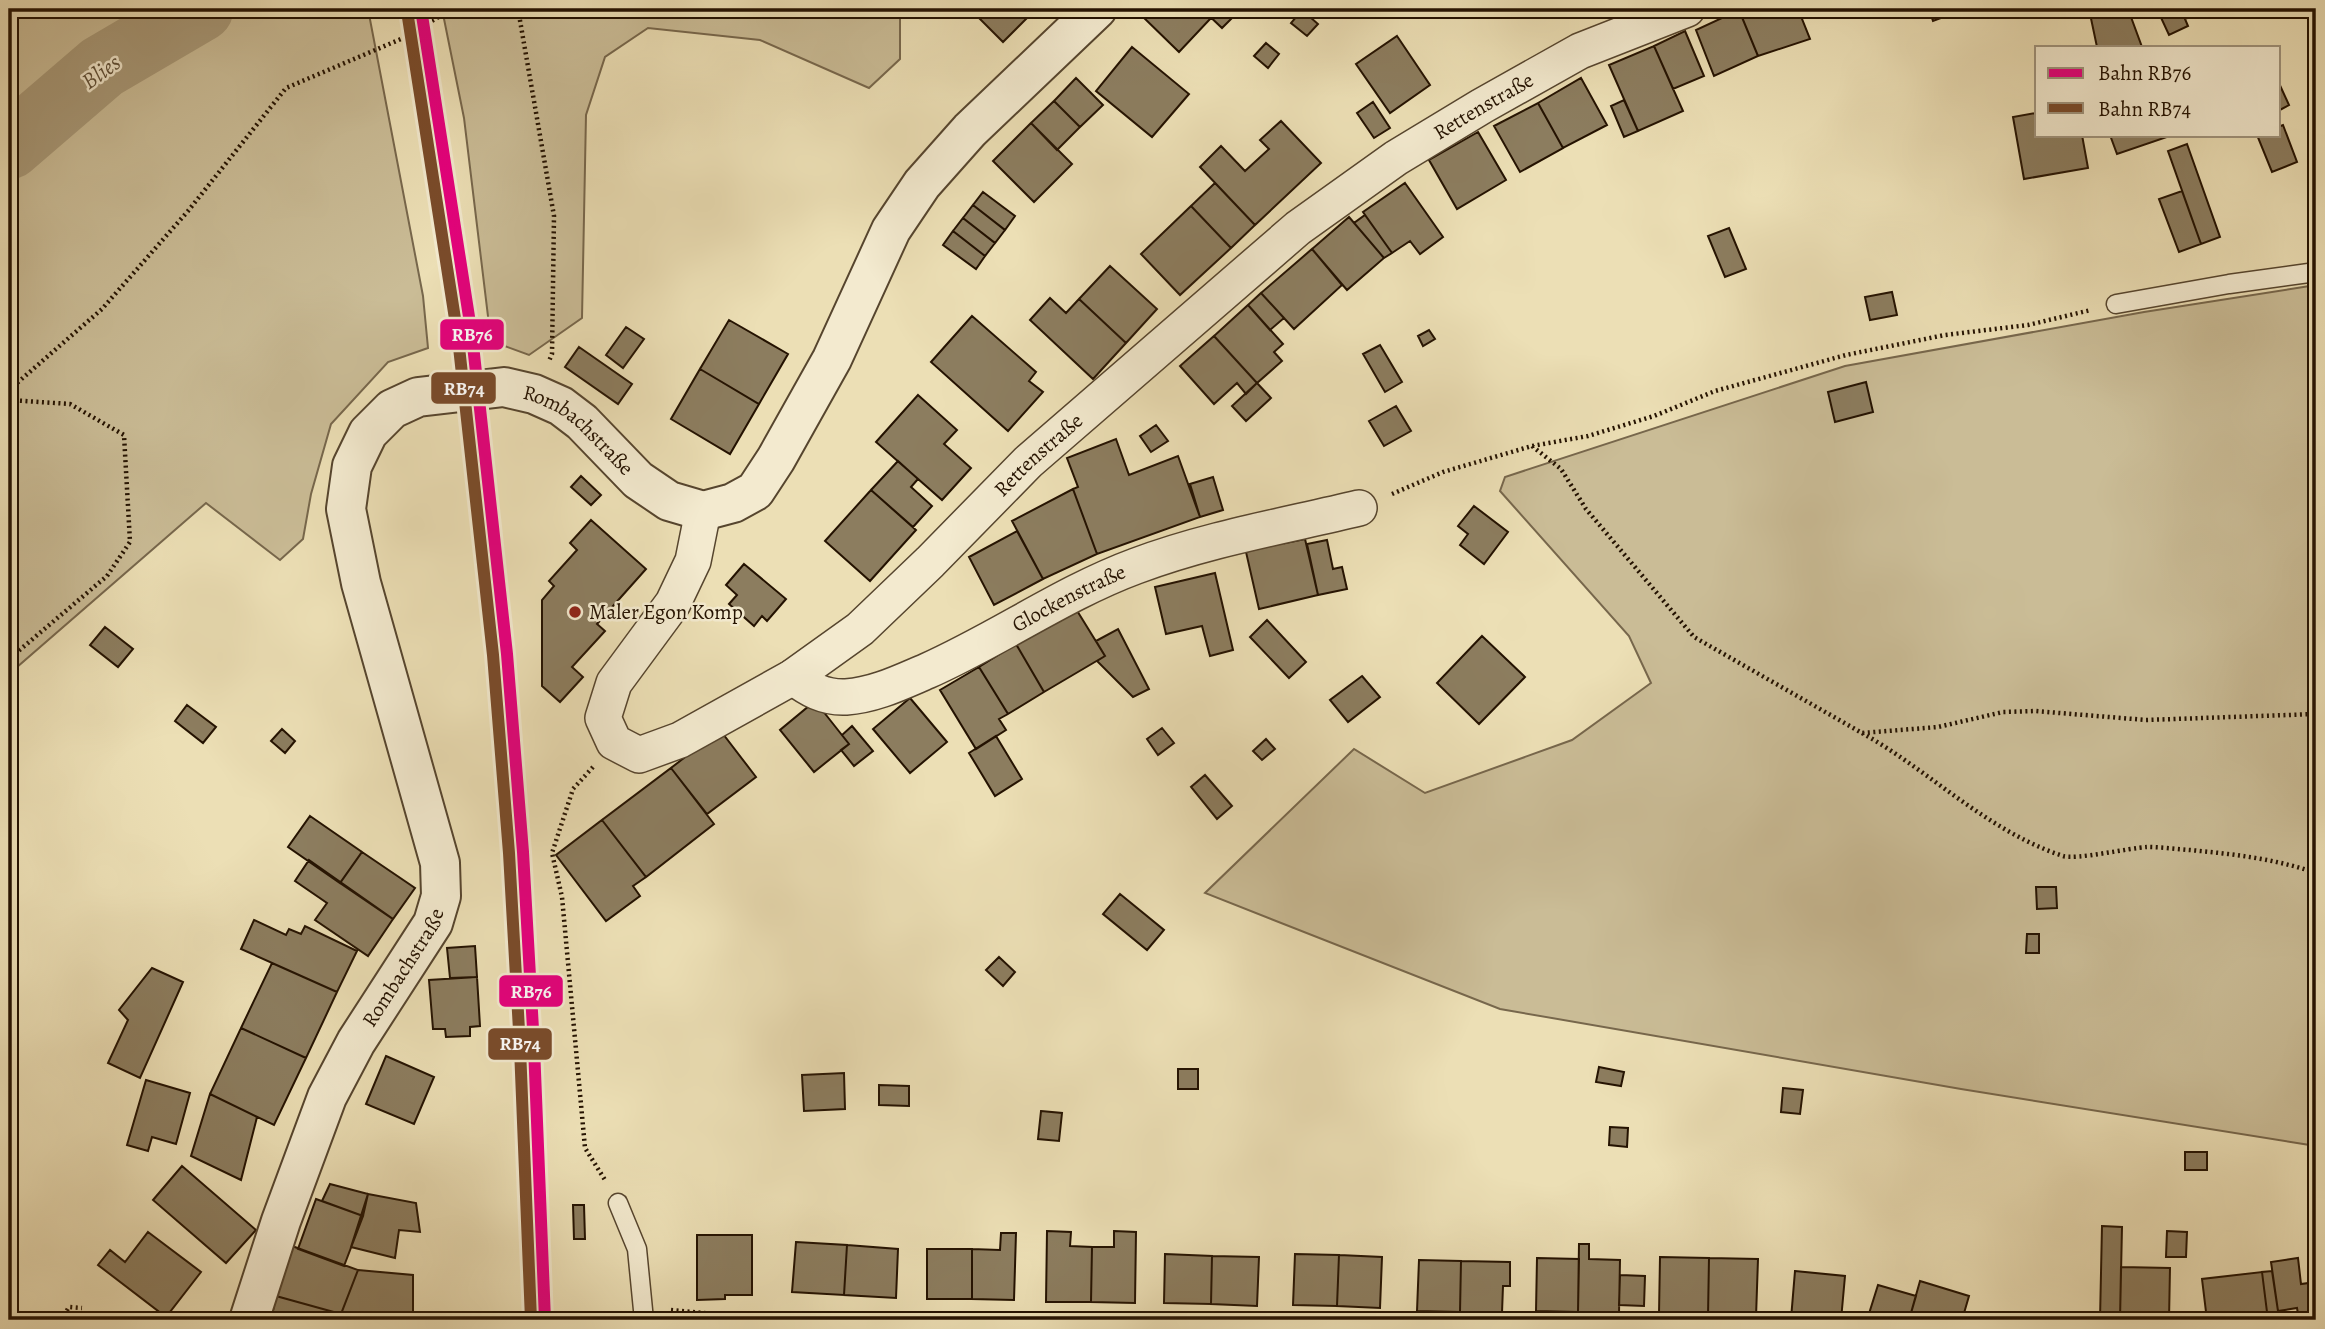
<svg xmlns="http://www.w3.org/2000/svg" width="2325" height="1329" viewBox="0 0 2325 1329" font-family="Alegreya,serif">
<rect width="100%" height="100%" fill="#ecdfb5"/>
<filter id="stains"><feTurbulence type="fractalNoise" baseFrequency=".00286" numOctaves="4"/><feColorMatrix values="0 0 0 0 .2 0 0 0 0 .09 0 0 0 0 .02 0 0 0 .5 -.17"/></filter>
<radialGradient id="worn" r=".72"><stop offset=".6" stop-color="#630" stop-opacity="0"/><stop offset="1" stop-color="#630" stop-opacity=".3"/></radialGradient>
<path fill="#cabc96" stroke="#77674c" stroke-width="2" d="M9,9H368L423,296L428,348L388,362L331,424L311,494L303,539L280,560L206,503L9,674Z
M442,9H900V59L869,88L760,40L648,28L605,57L586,115L582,318L529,355L491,341L464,118Z
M2316,285V1146L1961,1089L1500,1009L1205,893L1354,749L1425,793L1572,740L1651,683L1629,636L1500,491L1505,477L1845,366L2144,312Z"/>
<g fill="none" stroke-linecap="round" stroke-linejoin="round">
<path stroke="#a89978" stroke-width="65" d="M9,147L102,67L201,9"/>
</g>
<path fill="#8c7d5f" stroke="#241201" stroke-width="2" d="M970,9H1036L1003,42Z
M1147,9H1202L1211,18L1179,52L1141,15Z
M1202,9H1241L1222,28Z
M1743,9H1798L1810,39L1758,56L1739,10Z
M1887,9H1913L1914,14L1888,17Z
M1929,9H1965L1933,21Z
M2089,9H2128L2142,47H2097Z
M2157,9H2197L2199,13L2185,19L2188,26L2169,35Z
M1302,10L1318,24L1307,36L1291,23Z
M1739,10L1758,56L1714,76L1696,30Z
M1685,31L1704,76L1673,89L1654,46Z
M1397,36L1430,85L1390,113L1356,64Z
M1266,43L1279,54L1268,68L1254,56Z
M1654,46L1683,111L1638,131L1609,65Z
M1132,47L1189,94L1152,137L1096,91Z
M1076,78L1103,105L1080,127L1054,101Z
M1581,78L1607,125L1563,148L1538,103Z
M2278,81L2289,105L2278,111Z
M1624,100L1638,131L1624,137L1611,106Z
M1054,101L1080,127L1057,150L1031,123Z
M1373,102L1390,128L1374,138L1357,113Z
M1538,103L1563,148L1520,172L1494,126Z
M2036,113V135H2082L2088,168L2024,179L2013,117Z
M1281,121L1321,163L1255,225L1200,167L1221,146L1245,171L1269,149L1260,140Z
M1031,123L1072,164L1034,202L993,161Z
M2283,125L2297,162L2272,172L2257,135H2278V127Z
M1478,132L1506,180L1457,209L1429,160Z
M2110,135H2166L2167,137L2117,154Z
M2187,144L2220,237L2201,244L2168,151Z
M1215,183L1255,225L1231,248L1191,206Z
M1405,183L1443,237L1420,254L1410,241L1392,253L1363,212Z
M2182,191L2201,244L2179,252L2159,199Z
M983,192L1015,216L1005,230L973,205Z
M973,205L1005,230L995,243L963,218Z
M1191,206L1231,248L1180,295L1141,254Z
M1365,215L1392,253L1384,258L1354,223Z
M1349,217L1384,258L1347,290L1312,249Z
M963,218L995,243L985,256L953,231Z
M1729,228L1746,269L1725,277L1708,236Z
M953,231L985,256L976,269L943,245Z
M1312,249L1342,285L1294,329L1261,293Z
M1110,266L1157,309L1126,343L1079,299Z
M1892,292L1897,315L1870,320L1865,297Z
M1261,293L1284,318L1270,330L1248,305Z
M1050,298L1066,313L1079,299L1126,343L1093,379L1030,320Z
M1248,305L1283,344L1274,352L1282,361L1257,383L1214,336Z
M972,316L1036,372L1029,381L1043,392L1008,431L931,362Z
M729,320L788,354L759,404L700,369Z
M626,327L644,339L623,368L606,355Z
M1429,330L1435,339L1423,346L1418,336Z
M1214,336L1257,383L1246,394L1237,383L1214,404L1180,366Z
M1380,345L1402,382L1385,392L1363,354Z
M579,347L632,384L618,404L565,367Z
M700,369L759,404L730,454L671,419Z
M1866,382L1873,412L1835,422L1828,392Z
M1257,383L1271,398L1246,421L1232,406Z
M918,395L957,430L944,444L971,468L942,500L876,442Z
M1396,406L1411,431L1384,446L1369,421Z
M1156,425L1168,441L1151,452L1140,436Z
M1116,439L1129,475L1178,456L1200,517L1097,554L1073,489L1078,487L1067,458Z
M898,461L918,479L911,487L932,506L913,527L871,490Z
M581,476L601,495L591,505L571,487Z
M1213,477L1223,510L1200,517L1190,484Z
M1073,489L1097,554L1043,579L1012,521Z
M871,490L916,530L870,581L825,541Z
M1474,506L1508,532L1484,564L1460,545L1468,534L1458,526Z
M591,520L646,569L597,624L605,631L572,667L583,677L560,702L542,686V600L554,586L549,581L577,550L570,543Z
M1017,531L1043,579L994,605L969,557Z
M1285,539V543L1305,539L1318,595L1259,609L1246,552Z
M1327,540L1333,569L1342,567L1347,589L1318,595L1307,544Z
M744,564L786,599L767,621L762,616L754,626L729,604L737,595L726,585Z
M1215,573L1233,650L1210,656L1202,626L1166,634L1155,587Z
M1076,609L1105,656L1044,692L1016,644Z
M1267,620L1306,662L1289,678L1250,637Z
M105,627L133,649L118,667L90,645Z
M1118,629L1149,689L1133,697L1097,661L1105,656L1096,641Z
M1482,636L1525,677L1479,724L1437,683Z
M1016,644L1044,692L1008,714L979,667Z
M979,667L1008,714L999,719L1006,730L976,749L940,690Z
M1362,676L1380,697L1348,722L1330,700Z
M910,698L947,742L910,773L873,729Z
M815,701L849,744L814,772L780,730Z
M187,705L216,727L203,743L175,721Z
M852,726L873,751L854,766L841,750L849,744L842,735Z
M1162,728L1174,743L1158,755L1147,739Z
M282,729L295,741L285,753L271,741Z
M720,730L756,777L707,814L671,768Z
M996,736L1022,779L995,796L969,753Z
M1266,739L1275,749L1262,760L1253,751Z
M671,768L714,824L646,877L602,820Z
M1205,775L1232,806L1217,819L1191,787Z
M310,816L362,852L340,883L288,847Z
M602,820L646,877L633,886L640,896L606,921L556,855Z
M362,852L415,888L393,919L340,883Z
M309,860L393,919L368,956L315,920L327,903L295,881Z
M2036,887H2056L2057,908L2037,909Z
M1120,894L1164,930L1147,950L1103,914Z
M254,920L286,935L289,929L301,934L305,926L357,951L337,992L241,949Z
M2027,934H2039V953H2026Z
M475,946L477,977L450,978L447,948Z
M999,957L1015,972L1003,986L986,970Z
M272,963L337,992L306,1058L241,1028Z
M152,968L183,982L140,1078L108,1063L128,1020L119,1010Z
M477,977L480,1026L470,1027V1036L446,1037L445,1029H433L429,980Z
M241,1028L306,1058L274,1125L210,1094Z
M386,1056L434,1077L414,1124L366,1104Z
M1599,1067L1624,1072L1621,1086L1596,1082Z
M1178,1069H1198V1089H1178Z
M844,1073L845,1109L804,1111L802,1075Z
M146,1080L190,1093L176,1144L152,1137L148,1151L127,1145Z
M879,1085L909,1086V1106L879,1105Z
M1783,1088L1803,1090L1800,1114L1781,1112Z
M210,1094L257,1117L241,1180L191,1156Z
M1041,1111L1062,1113L1059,1141L1038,1139Z
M1610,1127L1628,1128L1627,1147L1609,1145Z
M2185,1152H2207V1170H2185Z
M182,1166L256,1230L226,1263L153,1200Z
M330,1184L368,1194L363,1216L322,1201Z
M368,1194L416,1203L420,1232L399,1230L395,1258L351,1247Z
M316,1199L363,1216L344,1266L298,1249Z
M573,1205H584L585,1239H574Z
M2102,1226L2122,1227L2120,1320H2100Z
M1047,1231L1071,1232L1070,1246L1092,1247L1091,1302H1046Z
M1114,1231L1136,1232L1135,1303L1091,1302L1092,1247H1114Z
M2167,1231L2187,1232L2186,1257H2166Z
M148,1232L201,1272L166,1317L98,1265L110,1250L125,1262Z
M1001,1233H1016L1014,1300L972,1299V1249L1000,1250Z
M697,1235H752V1295H725V1299L697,1300Z
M796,1242L847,1245L844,1295L792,1292Z
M1579,1244H1589V1259L1620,1260L1619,1314L1578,1312Z
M847,1245L898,1249L896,1298L844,1295Z
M292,1246L358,1270L341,1314L276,1296Z
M927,1249H972V1299H927Z
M1165,1254L1212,1256L1211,1304L1164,1303Z
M1295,1254L1339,1255L1337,1306L1293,1305Z
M1339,1255L1382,1257L1380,1308L1337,1306Z
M1212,1256L1259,1257L1257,1306L1211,1304Z
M1660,1257L1709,1258L1708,1316L1659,1314Z
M1537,1258L1579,1259L1578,1312L1536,1311Z
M1709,1258L1758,1259L1756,1317L1708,1316Z
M2298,1258L2301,1284L2316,1282V1320H2299L2297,1308L2278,1311L2271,1262Z
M1419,1260L1461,1261L1460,1312L1417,1311Z
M1461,1261L1510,1262V1286H1503L1502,1313L1460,1312Z
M2121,1267L2170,1268L2169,1320H2120Z
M358,1270L413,1275V1315H370L367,1320H355L341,1314Z
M1795,1271L1845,1276L1841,1320L1791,1319Z
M2272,1271L2278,1311L2279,1320H2268L2262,1272Z
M2262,1272L2268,1320H2207L2202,1279Z
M1620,1275L1645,1276L1644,1306L1619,1305Z
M1920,1281L1969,1296L1962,1320H1909Z
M1878,1285L1916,1296L1909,1320H1867Z
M276,1296L341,1314L340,1320H271Z
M370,1315H413L420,1320H367Z"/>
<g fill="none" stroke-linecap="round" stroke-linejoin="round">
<defs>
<path id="service" d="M2116,304L2229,284L2316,272
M618,1203L637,1249L644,1320"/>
<g id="minor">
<path id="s1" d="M703,511L693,561L673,603L614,683L603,718L614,742L639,755L680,740L793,677L860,629L930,562L1028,462L1298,228L1396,158L1482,106L1580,51L1687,9"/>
<path id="s2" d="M793,677C809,689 824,698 846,697C875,695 901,682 927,671C999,639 1063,593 1136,566C1208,539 1284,526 1359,508"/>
</g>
<g id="tertiary">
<path id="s3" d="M249,1320L281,1221L327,1097L356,1042L433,923L441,896L440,863L361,583L346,509L352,466L368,433L392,409L418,397L504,387L534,394L561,406L582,422L638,480L669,501L703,511L733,503L755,491L776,459L832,359L891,230L922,184L970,130L1097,9"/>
</g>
</defs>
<use href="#service" stroke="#56452e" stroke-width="21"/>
<use href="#minor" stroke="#56452e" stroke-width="38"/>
<use href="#tertiary" stroke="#56452e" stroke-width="42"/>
<path stroke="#241201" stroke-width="4.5" stroke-dasharray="2 3.5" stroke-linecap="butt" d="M518,9L554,216L552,354L549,361
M9,390L102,309L188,211L286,88L401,39L452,9
M9,400L70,404L124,435L130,542L107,576L9,659
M1532,446L1561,469L1586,509L1694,637L1862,733L1938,727L2003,712L2035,711L2146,720L2316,714
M1392,494L1443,472L1532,446L1588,436L1654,416L1715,391L1846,355L1945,335L2028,325L2091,310
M1862,733C1930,771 1987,831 2063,856C2076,860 2129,848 2147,847C2161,847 2176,849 2190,850C2233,854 2276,859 2316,873
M593,767L573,789L552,853L562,897L585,1148L605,1180
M9,1137L13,1157L9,1164
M671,1310L781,1320
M61,1320L69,1307L82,1308"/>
<use href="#service" stroke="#f3eacf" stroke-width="18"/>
<use href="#minor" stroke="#f3eacf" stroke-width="35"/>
<use href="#tertiary" stroke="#f3eacf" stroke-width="38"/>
<defs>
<path id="rail-1" d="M421,9L472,336L507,654L523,852L534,1047L545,1320"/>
<path id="rail-2" d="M407,11L458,338L493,655L509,853L520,1048L531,1320"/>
</defs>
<use href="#rail-1" stroke="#f3eacf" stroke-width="18"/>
<use href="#rail-2" stroke="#f3eacf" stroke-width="18"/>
<use href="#rail-1" stroke="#e5007d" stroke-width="12"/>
<use href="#rail-2" stroke="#7a4b2a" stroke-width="12"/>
</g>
<circle fill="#8f2418" stroke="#f3eacf" stroke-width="2.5" cx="575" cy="612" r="7"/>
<g text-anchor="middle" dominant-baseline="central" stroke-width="5" stroke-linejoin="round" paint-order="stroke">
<g font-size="21" fill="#241201" stroke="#f3eacf">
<text stroke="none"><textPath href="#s1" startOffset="1360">Rettenstraße</textPath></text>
<text stroke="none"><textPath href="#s3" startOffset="1185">Rombachstraße</textPath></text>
<text stroke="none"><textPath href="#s1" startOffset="793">Rettenstraße</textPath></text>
<text stroke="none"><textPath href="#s2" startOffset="303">Glockenstraße</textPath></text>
<text stroke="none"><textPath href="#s3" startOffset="387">Rombachstraße</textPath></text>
</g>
<g font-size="21" fill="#241201" stroke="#f3eacf" text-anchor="start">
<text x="589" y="612">Maler Egon Komp</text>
</g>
<g font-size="23" font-style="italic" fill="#5f4f37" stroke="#f3eacf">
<text transform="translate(101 72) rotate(-36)">Blies</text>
</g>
</g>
<g stroke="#f3eacf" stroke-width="2.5">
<rect x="439" y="318" width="66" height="33" rx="7" fill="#e5007d"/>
<rect x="430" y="371" width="67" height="34" rx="7" fill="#7a4b2a"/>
<rect x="498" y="974" width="66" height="34" rx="7" fill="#e5007d"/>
<rect x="487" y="1027" width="66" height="34" rx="7" fill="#7a4b2a"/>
</g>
<g font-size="19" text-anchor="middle" font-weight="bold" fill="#fff">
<text x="472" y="341">RB76</text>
<text x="464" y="395">RB74</text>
<text x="531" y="998">RB76</text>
<text x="520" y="1050">RB74</text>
</g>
<rect width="2325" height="1329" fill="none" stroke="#ecdfb5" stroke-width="35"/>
<rect x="10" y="10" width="2304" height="1308" fill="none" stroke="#241201" stroke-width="3.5"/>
<rect x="18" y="18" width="2290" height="1294" fill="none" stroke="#241201" stroke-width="2"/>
<rect x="2035" y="46" width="245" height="91" fill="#f3eacf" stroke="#a0947d" stroke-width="2"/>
<rect x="2048" y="68" width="35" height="10" fill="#e5007d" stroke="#a0947d" stroke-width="2"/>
<text x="2098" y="80" font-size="21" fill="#241201">Bahn RB76</text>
<rect x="2048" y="103" width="35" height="10" fill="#7a4b2a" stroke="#a0947d" stroke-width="2"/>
<text x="2098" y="116" font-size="21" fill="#241201">Bahn RB74</text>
<rect width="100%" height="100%" filter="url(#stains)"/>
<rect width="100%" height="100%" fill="url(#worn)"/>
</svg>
